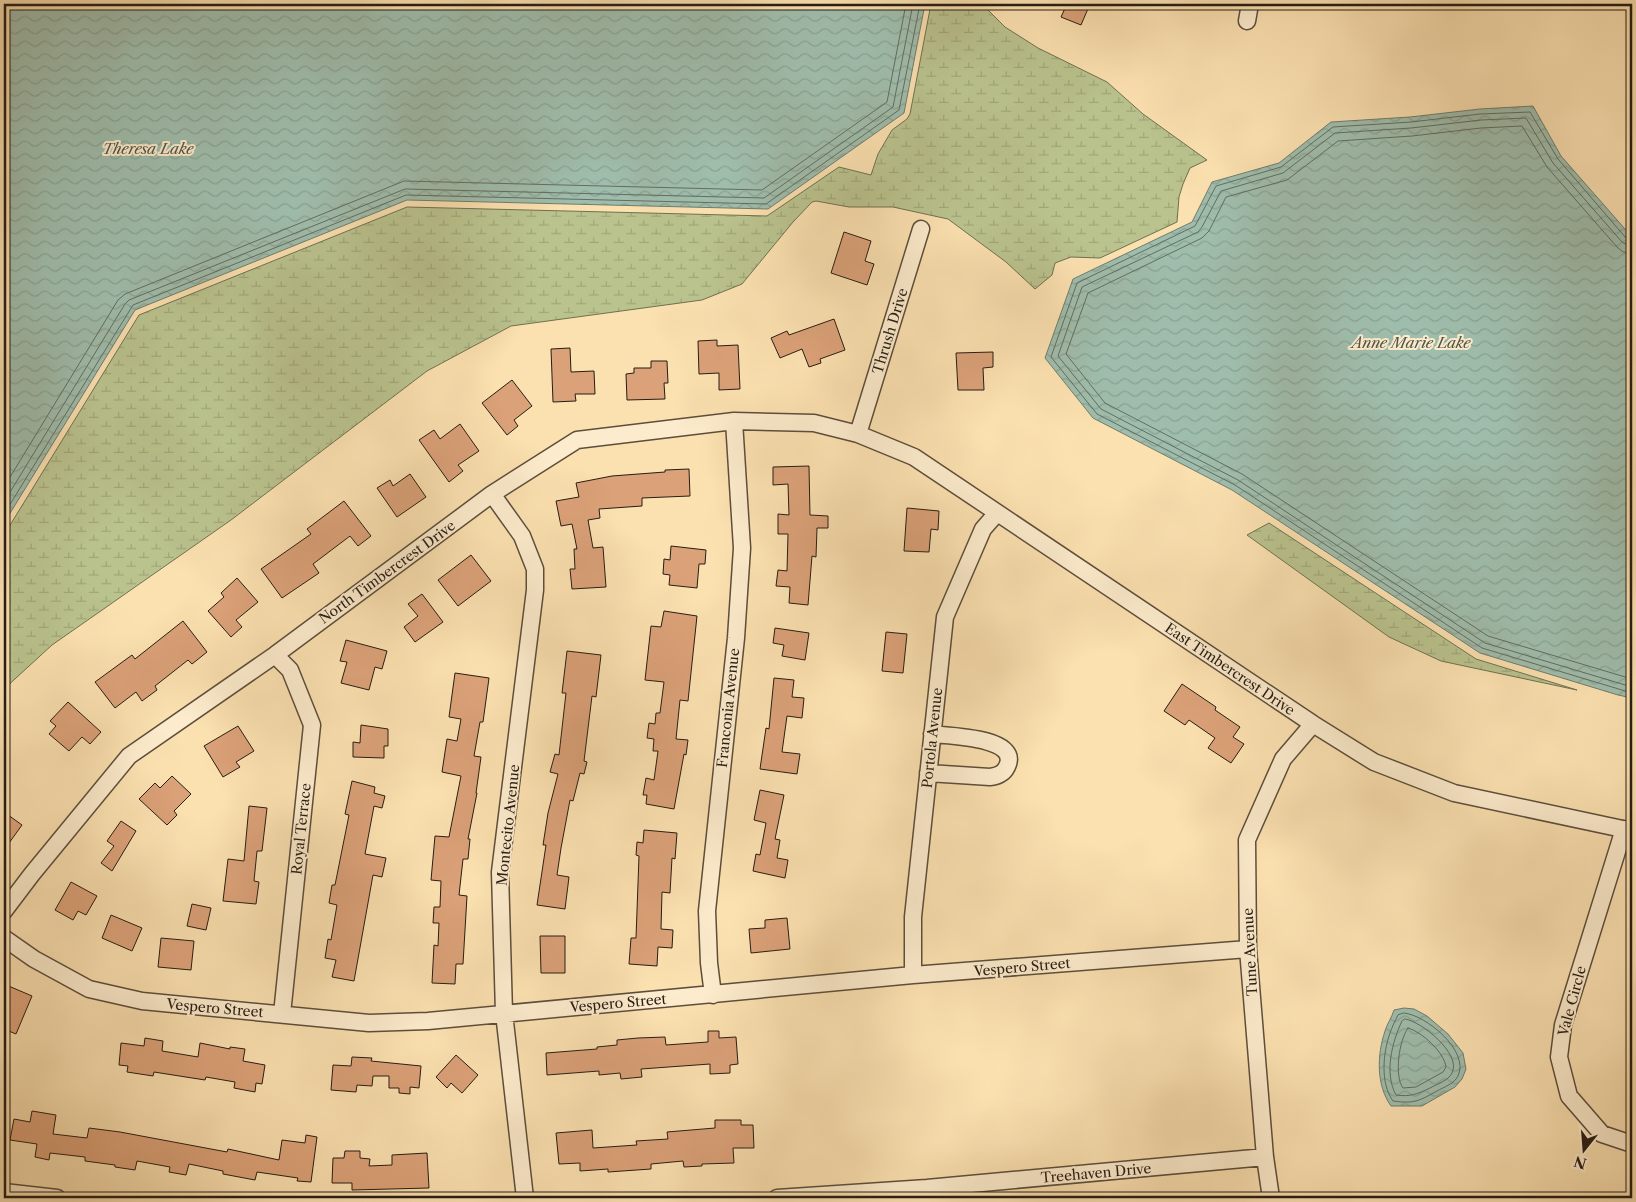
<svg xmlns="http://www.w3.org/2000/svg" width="1636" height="1202" viewBox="0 0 1636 1202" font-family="'Libre Caslon Text',serif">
<defs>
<pattern id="wetland-marsh" width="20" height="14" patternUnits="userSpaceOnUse" patternTransform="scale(1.25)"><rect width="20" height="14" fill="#bac38e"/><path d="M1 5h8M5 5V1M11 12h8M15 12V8" fill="none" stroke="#a0a77a"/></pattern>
<pattern id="water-waves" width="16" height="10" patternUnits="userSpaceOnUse" patternTransform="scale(1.25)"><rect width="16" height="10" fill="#9fbdac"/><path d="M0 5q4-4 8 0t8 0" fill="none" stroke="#89a293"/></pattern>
</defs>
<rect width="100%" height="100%" fill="#fbe0b0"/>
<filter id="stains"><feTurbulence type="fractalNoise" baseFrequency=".004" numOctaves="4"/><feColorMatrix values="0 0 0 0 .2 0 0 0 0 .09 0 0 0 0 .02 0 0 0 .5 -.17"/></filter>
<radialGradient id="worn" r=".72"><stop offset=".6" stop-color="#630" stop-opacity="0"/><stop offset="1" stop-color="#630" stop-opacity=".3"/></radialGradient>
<path fill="url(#wetland-marsh)" stroke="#707051" d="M931,4H987L986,8L1005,27L1038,48L1107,82L1143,114L1207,160L1190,168L1183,184L1179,197L1177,222L1100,258L1071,257L1055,263L1052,275L1035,289L1006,262L948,219L893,207H849L816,201L812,202L793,222L742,284L702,300L511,326L427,371L231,520L52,645L4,689V535L139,315L407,207L767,216L839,167L871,175L878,154L892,130L907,119L910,114Z
M1269,523L1476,659L1577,690L1441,661L1389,637L1247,535Z"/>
<path fill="url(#water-waves)" stroke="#6f7d6f" d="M4,4H925L904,113L768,209L407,200L135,310L4,523Z
M1533,106L1561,156L1632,237V698L1618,695L1480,653L1232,490L1093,418L1045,358L1073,279L1192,222L1212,182L1279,163L1331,122L1410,117L1480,109Z
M1404,1008L1414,1009L1427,1016L1448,1034L1463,1053L1466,1069L1462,1079L1455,1087L1422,1106H1391C1376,1085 1377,1055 1385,1031C1387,1024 1392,1017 1394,1010Z"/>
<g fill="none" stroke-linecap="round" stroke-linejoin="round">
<path stroke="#636d60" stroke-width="1" d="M1632,239L1626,238L1558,159L1530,112L1480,114L1411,122L1333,127L1281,167L1216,186L1195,226L1077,283L1051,357L1097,414L1235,485L1482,648L1632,693
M1632,246L1627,245L1622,242L1553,163L1526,118L1481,120L1411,128L1335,133L1283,173L1221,191L1202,227L1198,232L1082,287L1058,356L1101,409L1238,480L1485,643L1632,687
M1632,253L1623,252L1617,247L1547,167L1522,126L1481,128L1412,136L1338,141L1287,180L1226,197L1209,231L1202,238L1088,293L1066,354L1105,403L1242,474L1488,636L1632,679
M4,487L118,300L125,294L404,181L762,190L887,102L906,4
M4,502L125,304L129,300L405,189L764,198L893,107L913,4
M4,514L133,305L406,195L766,204L899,110L920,4
M1404,1013C1426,1015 1470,1051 1458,1076C1454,1084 1444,1087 1437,1091C1419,1101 1414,1104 1393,1101C1380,1083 1383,1053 1390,1033C1392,1027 1395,1021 1398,1015Z
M1405,1019C1421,1021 1462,1054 1452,1073C1448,1081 1437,1084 1430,1088C1418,1094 1410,1097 1396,1095C1384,1073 1392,1042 1402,1021Z
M1408,1028C1422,1032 1444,1052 1446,1067L1443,1072L1416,1087L1403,1088C1394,1076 1399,1040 1408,1028Z"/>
</g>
<path fill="#dba178" stroke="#271d14" d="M1067,4H1090L1081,25L1061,17Z
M844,232L871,241L865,261L874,264L867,285L831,273Z
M834,319L845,350L820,359L821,363L809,367L802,349L780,358L771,338L787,331L789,335Z
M717,340V346L738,345L740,389L719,390V373L699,374L698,341Z
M570,348L571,372L594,371L595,394H575L576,401L553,402L551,349Z
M993,352V367L983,368L984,390H958L956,353Z
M651,361H667L668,383H664L665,399L627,400L626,374L634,373V368H651Z
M512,380L532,406L514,420L518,426L507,435L482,403Z
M460,424L479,451L458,465L463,471L449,482L419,440L434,430L440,439Z
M809,466L810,515L828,516V528H817L816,557L812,556L808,605L789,603L790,587L776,586L778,570L787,571L788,534H778V514L789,515L788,484L773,485V467Z
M689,469L690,496L642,498V506L599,509L600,518L588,520L593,548L603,547L606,587L572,589L570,569H575L574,549H577L572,524L561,526L556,501L579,497L576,483L612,476L665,472V470Z
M410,474L426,497L397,517L377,488L390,480L393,486Z
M344,501L371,536L358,546L350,536L313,564L319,573L282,598L261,569L311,534L307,529Z
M907,508L939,511L938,530L931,529L929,552L904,551Z
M671,546L706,550L705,564H699L697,588L669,585L670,575L663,574L664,559L670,560Z
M471,555L491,581L458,606L438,580Z
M237,578L258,602L236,620L242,627L231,637L208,611L224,597L221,593Z
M422,594L443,622L415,642L404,627L418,616L408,604Z
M664,611L697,616L688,701L680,700L676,739L688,740L686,755L684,754L674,809L646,804L647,795H643L646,778L654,780L658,751H653L654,739L647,738L649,723L655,724L656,713H660L664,682L645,680L651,626L661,627Z
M183,621L207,652L192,664L188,660L155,686L157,690L142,701L136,692L115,708L95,682L132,655L135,659Z
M775,628L809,633L805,660L782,656L784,645L773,643Z
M886,632L907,634L903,673L882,671Z
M346,640L387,651L382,669L375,667L369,690L341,683L347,662L340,661Z
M567,651L601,655L596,697L592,696L584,761L587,762L584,774L580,773L573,801L570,800L561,848L557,875L569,877L565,909L537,905L546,845H543L548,813L558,774L550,772L555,754L559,755L566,693H562Z
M455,673L489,678L483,722H480L474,756L481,757L476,793H477L468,839H470L468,859H463L459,895L467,896L463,964H456L455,984L432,983L434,945L438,946L439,923H433L434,907H440L441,881L431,880L435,836L449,837L461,776L442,772L447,739L457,741L461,719L449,717Z
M774,678L794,680L792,697L804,698L802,718L787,716L782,752L800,754L797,774L760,769L766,728L769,729Z
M1182,684L1216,707L1215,710L1240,727L1233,737L1244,744L1231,763L1208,748L1215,738L1189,720L1185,725L1164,711Z
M68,702L101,732L90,744L82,737L69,751L49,734L56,726L50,721Z
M361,725L388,729V746H384V758L353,757V742L360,743Z
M238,726L254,751L236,762L240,767L223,777L204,746Z
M172,776L191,794L174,811L177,815L167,825L139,799L155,783L160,788Z
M352,781L375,787L374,793L385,796L382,808L374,806L365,854L386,858L382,877L373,875L354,981L332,977L336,960L325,958L328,939L331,940L337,905L329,903L332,885H335L349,815L345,814Z
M760,790L784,795L775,839L780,840L777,858L788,860L785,878L753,871L756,854L760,855L766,823L754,820Z
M249,806L267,808L262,851H257L254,881L259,882L256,904L223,901L228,859L244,861Z
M4,812L22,825L4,850Z
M121,821L136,831L112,871L101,863L114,846L107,841Z
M644,830L677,833L675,859L672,858L670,893L662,892L661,929L673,930L672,948L658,947L657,966L629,964L631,938H636L639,856L636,855L637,842L643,843Z
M71,882L97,896L86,915L78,911L73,920L55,910Z
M192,904L211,908L206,930L187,926Z
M111,915L142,928L132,951L102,938Z
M787,918L790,949L751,953L749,929L765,928V920Z
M540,936H565V973H541Z
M161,938L194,941L191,970L158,967Z
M4,984L32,996L16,1034L4,1029Z
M708,1031H719V1038L736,1037L738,1064L730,1065V1073L710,1074V1064L641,1069L642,1077L621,1079L620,1073L599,1075V1071L547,1075L546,1053L597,1049V1047L617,1045V1040L638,1038L665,1037L666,1045L708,1042Z
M145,1038L163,1041L162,1051L198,1057L200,1043L230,1049V1047L245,1049L243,1061L265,1065L262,1084L256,1083L255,1092L234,1088L235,1082L206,1077L205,1080L154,1072L153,1076L127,1072L128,1066L119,1065L121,1043L144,1046Z
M456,1055L478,1075L462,1093L451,1083L447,1088L436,1077Z
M352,1057L372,1058L371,1061L421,1066L419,1088L410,1087V1094L399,1093V1088H389V1076H373L372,1086L357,1085L356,1092L331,1090L333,1065L351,1066Z
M32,1111L56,1115L53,1134L87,1138L89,1128L120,1132L227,1152L228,1149L279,1160L282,1140L305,1143L306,1135L317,1137L311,1182L297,1181L298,1178L257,1172L255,1180L223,1174V1171L189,1164L186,1175L169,1172L170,1167L137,1161L135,1170L115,1167V1165L85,1161V1157L50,1153L49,1160L35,1157L37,1144L10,1140L14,1119L30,1122Z
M715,1120H741V1125H753L754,1148H733L734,1163L702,1164V1166L684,1167L683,1161L651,1164V1169L608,1172V1169L580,1171V1163L559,1164L556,1133L592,1130L593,1148L637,1145L636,1141L668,1139L667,1132L715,1128Z
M345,1151H360V1158L370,1159L369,1166L392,1165V1155L427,1153L429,1188L352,1190V1183H332L333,1158H344Z"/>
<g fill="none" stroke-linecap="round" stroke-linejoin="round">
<defs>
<path id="minor" d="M1247,21L1250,4
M858,434L921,229
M492,494L522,536L535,569V590L500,872L504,1013L525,1198
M275,655L290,670L312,725L282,1014
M928,773L990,777C999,776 1005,773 1008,764C1017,737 948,736 932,734
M1624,829L1563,1025L1559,1057L1569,1096L1602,1134L1632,1144
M4,911L32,874L129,756L275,655L492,494L577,440L734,421L814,423L858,434L914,457L1313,724L1374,762L1454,793L1632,831
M4,938L34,959L89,989L142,1001L369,1023L428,1021L913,975L1248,949
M913,975V917L945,617L983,529L997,513
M713,995L709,963L707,911L736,638L742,548L734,421
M4,1192L57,1198
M777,1198L927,1188L1265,1157
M1271,1198L1265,1157L1248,949L1247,840L1283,759L1313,724"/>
</defs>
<use href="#minor" stroke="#5c4e3b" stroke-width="19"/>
<use href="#minor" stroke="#fcebcc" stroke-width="16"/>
</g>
<g text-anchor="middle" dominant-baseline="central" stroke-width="4" stroke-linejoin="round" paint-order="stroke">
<g font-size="14" fill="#271d14" stroke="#fcebcc">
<text transform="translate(890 331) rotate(-73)">Thrush Drive</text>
<text transform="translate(387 572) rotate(-36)">North Timbercrest Drive</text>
<text transform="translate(1230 669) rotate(34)">East Timbercrest Drive</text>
<text transform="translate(728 708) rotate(-84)">Franconia Avenue</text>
<text transform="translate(932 738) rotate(-84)">Portola Avenue</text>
<text transform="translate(508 825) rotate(-84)">Montecito Avenue</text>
<text transform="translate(301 829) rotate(-84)">Royal Terrace</text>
<text transform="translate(1250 952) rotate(-93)">Tune Avenue</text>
<text transform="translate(1022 967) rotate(-5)">Vespero Street</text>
<text transform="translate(1572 1001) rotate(-75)">Vale Circle</text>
<text transform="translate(618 1003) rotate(-5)">Vespero Street</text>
<text transform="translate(215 1008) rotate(5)">Vespero Street</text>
<text transform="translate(1096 1173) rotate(-5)">Treehaven Drive</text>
</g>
<g font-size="15" font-style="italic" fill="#515549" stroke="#fcebcc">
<text x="148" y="148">Theresa Lake</text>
<text x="1411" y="342">Anne Marie Lake</text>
</g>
</g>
<rect width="1636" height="1202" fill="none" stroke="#fbe0b0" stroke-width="20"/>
<rect x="5" y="5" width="1626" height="1192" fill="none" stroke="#271d14" stroke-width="2.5"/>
<rect x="10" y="10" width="1616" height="1182" fill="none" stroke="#271d14"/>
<g transform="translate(1584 1150) rotate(197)" stroke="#fcebcc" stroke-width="4" paint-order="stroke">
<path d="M0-4L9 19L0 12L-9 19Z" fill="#271d14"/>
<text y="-8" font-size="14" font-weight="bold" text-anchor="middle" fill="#271d14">N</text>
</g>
<rect width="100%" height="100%" filter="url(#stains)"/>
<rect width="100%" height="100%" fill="url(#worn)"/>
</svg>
